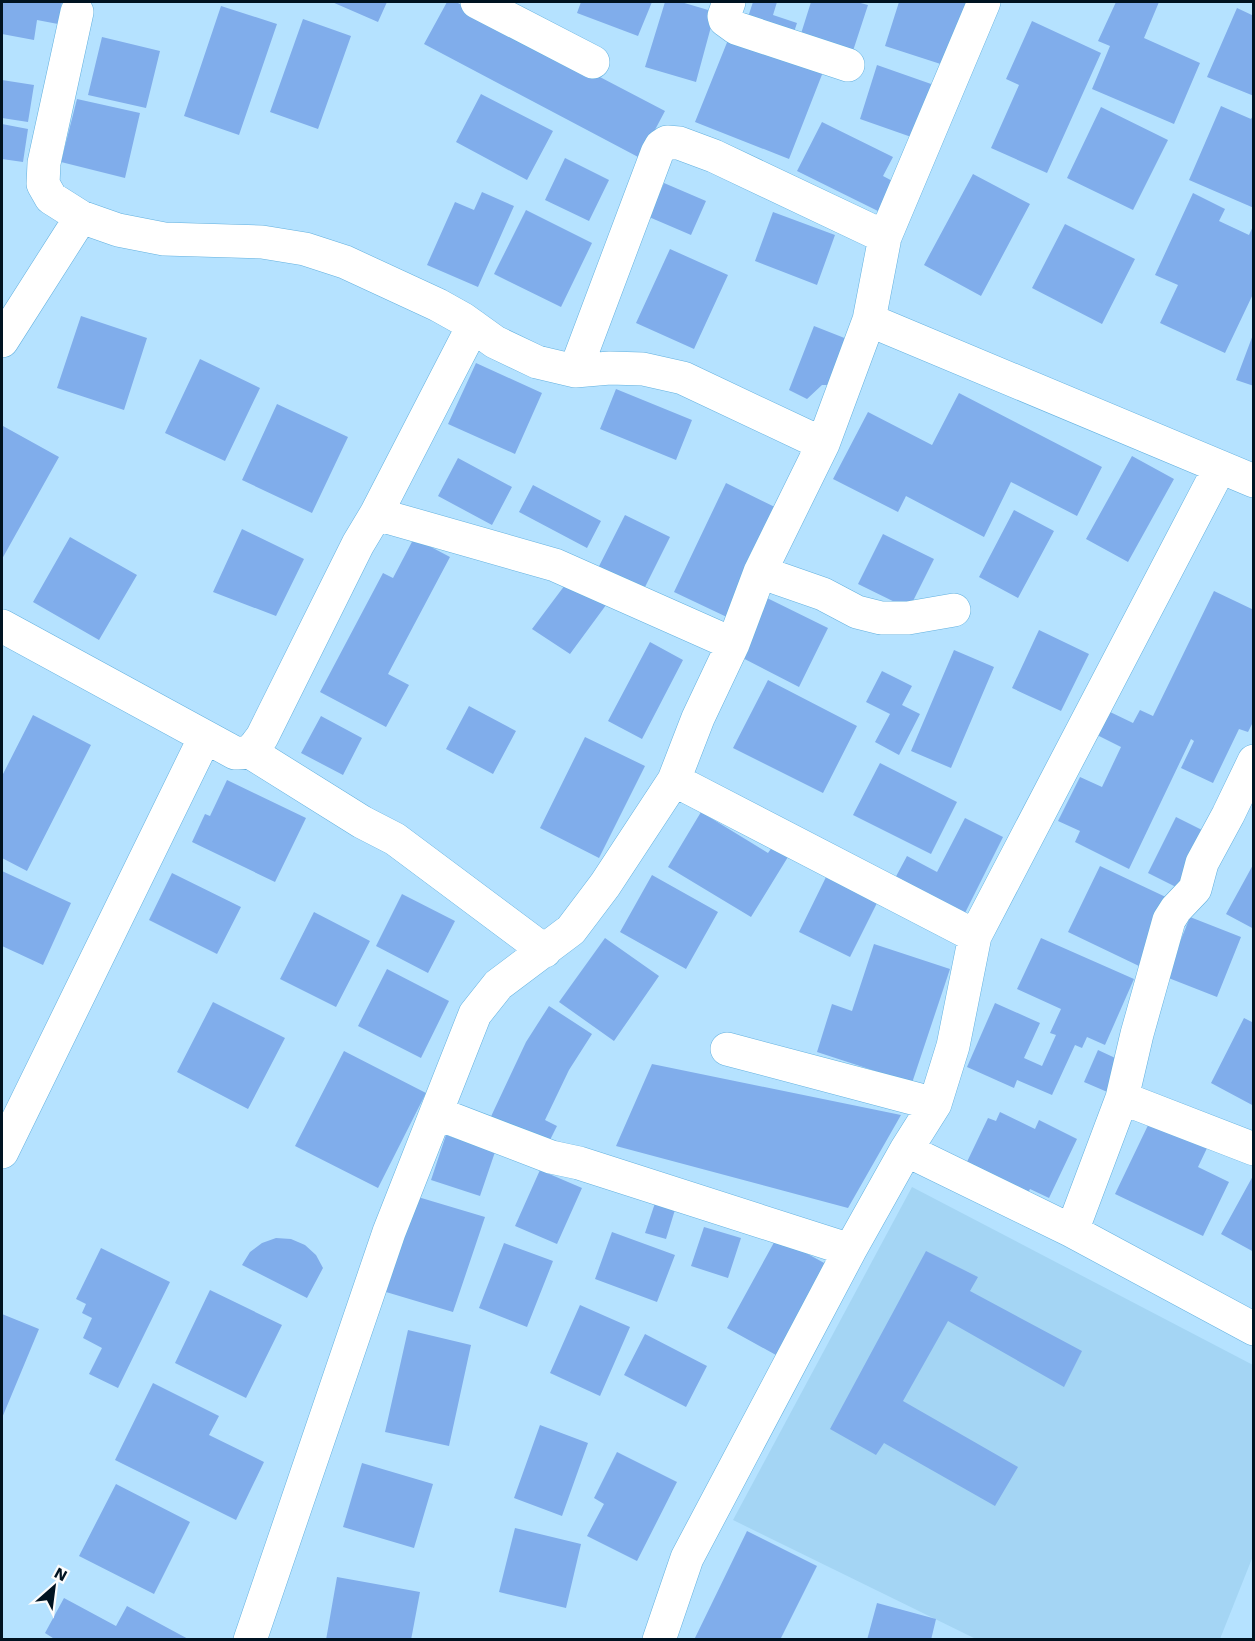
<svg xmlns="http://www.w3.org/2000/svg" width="1255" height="1641" viewBox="0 0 1255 1641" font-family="'Work Sans',sans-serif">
<rect width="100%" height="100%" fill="#b5e2ff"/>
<path fill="#a4d5f4" d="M912,1187L1253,1365V1556L1220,1639H976L733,1520Z"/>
<path fill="#80adeb" d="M2,2H62L58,24L37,20L34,40L2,34Z
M332,2H387L378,22Z
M447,2H456L665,111L640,158L424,44Z
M581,2H652L638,36L577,13Z
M665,2H681L715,12L696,82L645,67Z
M753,2H777L773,15L797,23L792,38L746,23Z
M811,2H857L868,5L851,57L799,40Z
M899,2H978L956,69L885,46Z
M1116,2H1159L1144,38L1200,63L1174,124L1092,89L1110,46L1098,41Z
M221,6L277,24L239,135L184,116Z
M1237,8L1254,16V96L1207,77Z
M303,19L351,36L318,129L270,112Z
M1032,21L1101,53L1047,173L991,148L1019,85L1006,79Z
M730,35L823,72L789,159L695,122Z
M102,37L160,51L146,108L88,95Z
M877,65L934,85L917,139L860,119Z
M2,80L34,85L28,122L2,118Z
M481,94L553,131L527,180L456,142Z
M77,99L140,113L125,178L61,162Z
M1221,106L1251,119L1254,114V208L1189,180Z
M1101,107L1168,140L1133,210L1067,178Z
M822,122L893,157L883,176L900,185L886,215L797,171Z
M2,124L28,129L23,162L2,159Z
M565,158L609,180L589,221L545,200Z
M973,174L1030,204L981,296L924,265Z
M664,183L706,201L691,235L649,217Z
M482,192L514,206L478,287L427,265L455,202L474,210Z
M1193,193L1225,209L1219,221L1249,235L1254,224V292L1225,353L1160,323L1178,285L1155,275Z
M526,210L592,243L561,307L494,274Z
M773,212L835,235L817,285L755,261Z
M1065,224L1135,259L1102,324L1032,288Z
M670,249L728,275L694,349L636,323Z
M81,316L147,338L124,410L57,388Z
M814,326L847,339L829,385H822L807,399L789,390Z
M1254,332V386L1236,380Z
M200,359L260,388L225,461L165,433Z
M476,363L542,393L515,454L448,424Z
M616,389L692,420L676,460L600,429Z
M959,393L1102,467L1077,516L1011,482L984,537L906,496L898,512L833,479L868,412L932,445Z
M277,404L348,437L312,513L242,480Z
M3,426L59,457L2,559V428Z
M1132,456L1174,479L1128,562L1086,539Z
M458,458L512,487L492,525L438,496Z
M726,483L783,511L731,619L674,592Z
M533,485L601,521L587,548L519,512Z
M1014,510L1054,531L1018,598L979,577Z
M625,515L670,537L638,601L593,578Z
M242,529L304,559L276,616L213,592Z
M883,534L934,559L909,609L858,584Z
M70,537L137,575L99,640L33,602Z
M414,538L450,557L388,674L409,685L386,727L320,692L383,573L393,578Z
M571,577L609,601L570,654L532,629Z
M1214,591L1254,610V720L1248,732L1239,729L1213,783L1181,768L1194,741L1191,739L1129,869L1075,842L1080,831L1058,821L1080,777L1102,787L1121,747L1095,734L1106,710L1133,723L1140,710L1153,716Z
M763,596L828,628L799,687L735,654Z
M1039,630L1089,654L1061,711L1012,688Z
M650,642L683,660L642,739L608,721Z
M954,650L994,667L951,768L911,751Z
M882,671L912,686L902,705L920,714L899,755L875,742L890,714L866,702Z
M768,680L857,726L823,793L733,748Z
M469,706L516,731L493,774L446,749Z
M33,715L91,745L27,871L2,858V776Z
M321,716L362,738L343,775L301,753Z
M585,737L645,766L599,858L540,828Z
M880,763L957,802L931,854L853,815Z
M227,780L306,818L275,882L192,842L205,814L210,816Z
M701,812L768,853L775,843L791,852L751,917L668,867Z
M1176,817L1210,834L1182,890L1148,873Z
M965,818L1003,837L963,917L893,882L907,856L937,872Z
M1254,863V929L1226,914Z
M1100,866L1170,899L1139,966L1068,932Z
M2,871L71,903L43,965L2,946Z
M172,873L241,907L217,954L149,920Z
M828,873L879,899L850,957L799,932Z
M652,875L718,912L686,969L620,932Z
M402,894L455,921L428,973L376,946Z
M314,912L370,941L336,1007L280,979Z
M1190,917L1241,937L1217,997L1166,977Z
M605,938L659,976L614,1041L559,1002Z
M1041,938L1134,979L1105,1045L1087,1037L1082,1048L1075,1045L1052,1095L1017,1080L1014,1088L967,1067L995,1003L1040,1023L1024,1058L1042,1066L1056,1035L1050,1033L1061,1009L1017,989Z
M874,944L950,969L912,1083L817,1052L832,1004L852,1011Z
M387,969L449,1001L421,1058L358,1026Z
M213,1002L285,1038L248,1109L177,1072Z
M549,1006L592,1034L569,1070L545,1120L557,1126L544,1152L487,1125L526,1042Z
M1244,1018L1254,1023V1106L1211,1083Z
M1098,1050L1126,1063L1112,1094L1084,1082Z
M344,1051L426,1093L378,1188L295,1146Z
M652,1064L901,1115L848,1208L616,1146Z
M1000,1112L1035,1129L1039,1120L1077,1139L1049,1198L1030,1189L1027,1195L965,1166L988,1118L996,1121Z
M1151,1119L1208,1146L1198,1167L1229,1182L1203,1236L1115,1194Z
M446,1135L495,1152L480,1196L431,1180Z
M540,1170L582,1188L557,1244L515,1226Z
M1254,1174V1252L1221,1234Z
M658,1194L678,1200L666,1239L645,1233Z
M418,1197L485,1217L453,1312L386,1292Z
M704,1227L741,1238L728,1278L691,1266Z
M612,1232L675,1255L657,1302L595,1279Z
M777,1237L826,1264L776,1355L727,1328Z
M276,1238L291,1239L305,1245L316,1255L323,1268L307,1298L242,1265L250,1252L262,1243Z
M504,1243L553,1261L527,1327L479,1308Z
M101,1248L170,1282L118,1388L89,1374L102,1348L83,1338L92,1318L82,1313L86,1304L76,1299Z
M926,1251L978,1277L970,1291L1082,1351L1064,1387L948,1321L903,1401L1018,1467L995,1506L884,1443L876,1455L830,1429Z
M210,1290L282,1325L246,1398L175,1363Z
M580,1305L630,1327L600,1396L550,1373Z
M2,1314L39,1329L2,1418Z
M408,1330L471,1345L449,1446L385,1432Z
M645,1334L707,1366L686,1407L624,1375Z
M153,1383L219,1416L209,1435L264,1462L236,1520L115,1460Z
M540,1425L588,1443L562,1516L514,1498Z
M617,1452L677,1482L637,1561L587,1536L604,1504L594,1498Z
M362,1463L433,1484L414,1548L343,1527Z
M116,1484L190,1522L154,1594L79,1556Z
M515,1528L581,1544L566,1608L499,1592Z
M747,1531L817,1566L780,1640H694Z
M337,1577L420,1592L411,1640H326Z
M64,1598L116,1626L127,1606L190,1640H56L45,1633Z
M877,1603L936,1619L931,1640H867Z"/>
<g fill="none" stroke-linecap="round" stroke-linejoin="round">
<defs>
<path id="street" d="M477,2L593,62
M729,2L724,16L725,20L736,28L848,65
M77,12L44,163L43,184L51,198L81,217L118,230L164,239L262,242L305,249L345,262L438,305L463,319L495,342L537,362L575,371L610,368L643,369L683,378L823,444
M869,320L1254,481
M2,341L81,217
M575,371L657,153L661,146L667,142L679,143L714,156L885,237
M376,514L555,565L733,644
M760,572L823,594L857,612L881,618H908L954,610
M2,626L235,753C251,754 253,749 262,737L358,544L376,514L473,326
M250,752L362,822L395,839L545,951
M975,936L1220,467
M727,1049L935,1104
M1122,1098L1137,1034L1169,920L1176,909L1195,889L1202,863L1228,815L1254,761
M436,1113L551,1157L579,1163L850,1250
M906,1150L1072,1231L1254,1329
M2,1152L205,737
M1072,1231L1122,1098L1254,1149
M250,1640L389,1232L475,1014L498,985L571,930L605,885L674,780L698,718L733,644L760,572L823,444L869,320L885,237L984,2
M659,1640L687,1558L850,1250L906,1150L935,1104L953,1046L975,936L674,780"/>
</defs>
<use href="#street" stroke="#63b1df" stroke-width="34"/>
<use href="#street" stroke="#fff" stroke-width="33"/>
</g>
<rect width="1255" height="1641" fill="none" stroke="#001321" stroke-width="6"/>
<g transform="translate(54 1587) rotate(28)" stroke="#fcfcfc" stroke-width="4.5" paint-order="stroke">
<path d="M0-4.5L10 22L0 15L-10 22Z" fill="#001321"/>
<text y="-9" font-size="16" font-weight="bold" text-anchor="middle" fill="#001321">N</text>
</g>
</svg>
